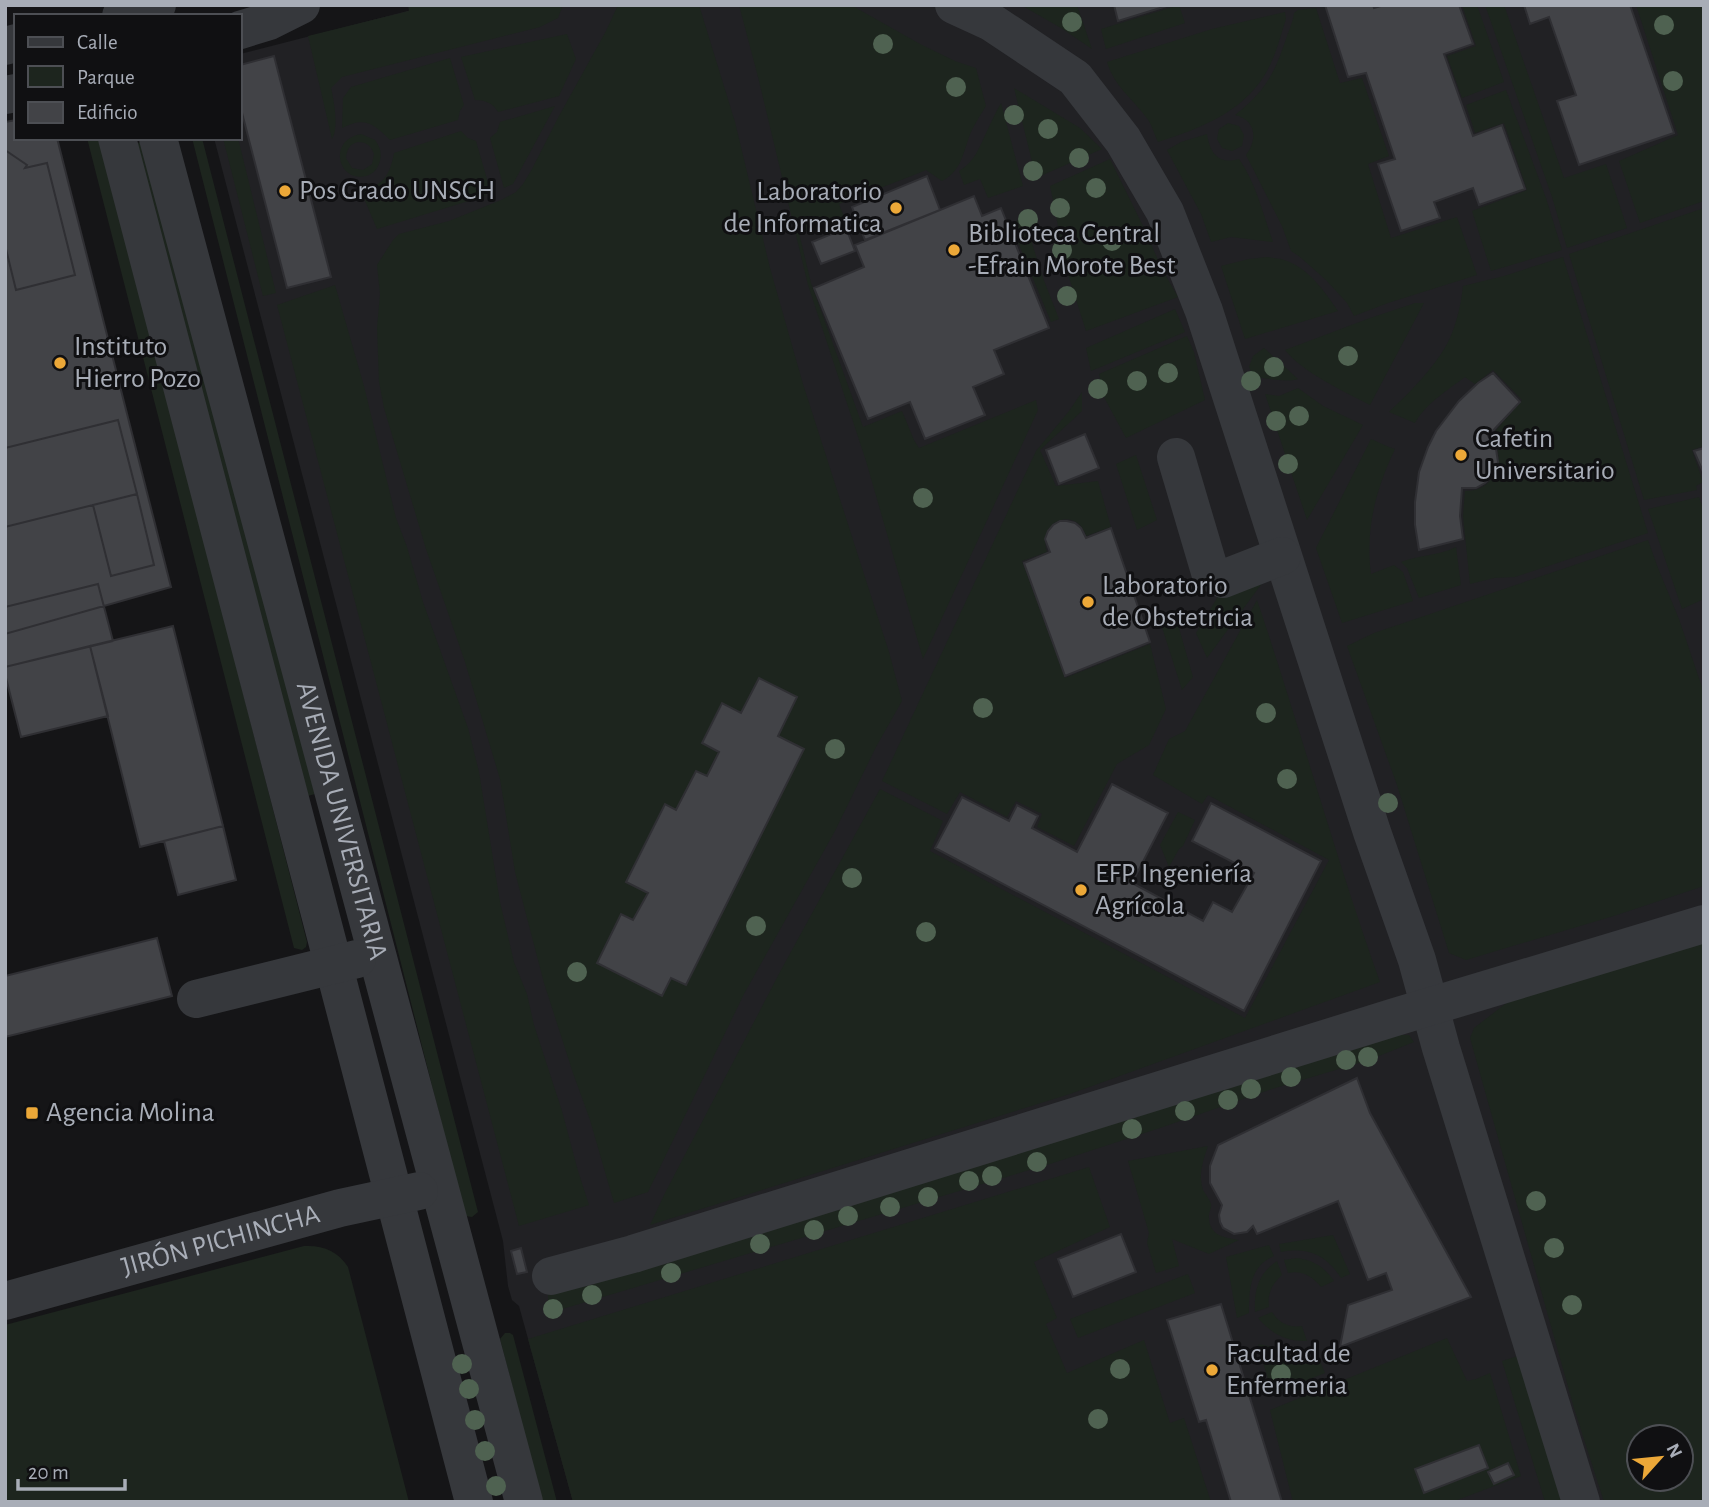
<svg xmlns="http://www.w3.org/2000/svg" width="1709" height="1507" viewBox="0 0 1709 1507" font-family="'Alegreya Sans',sans-serif">
<rect width="100%" height="100%" fill="#151517"/>
<path fill="#212124" fill-rule="evenodd" d="M431,5H1704V1502H573L519,1306L512,1300L508,1286L503,1241L214,138H240V54ZM1639,1437H1681V1479H1639Z"/>
<path fill="#1d251e" fill-rule="evenodd" d="M408,5H563L558,18L540,27L342,77L331,88C334,101 339,128 332,139L308,36L409,11Z
M618,5H699L735,122L770,268L803,384L889,652L902,701L876,747L835,831L744,994L648,1192L614,1203L590,1120L573,1073L544,983L515,872L500,779L465,662L426,549L384,408L379,382L377,328L380,294L377,265L393,240L399,234L449,221L501,200L516,192L523,184L532,169L559,116L606,31Z
M739,5H851L920,44L955,61L976,68L986,106C980,116 973,126 969,137C963,155 960,172 942,181L926,170L919,173L839,204L845,219L799,233L811,283L863,427L902,411L914,440L919,448L1036,400L1038,410L923,659L866,461L808,285L758,77Z
M1021,5H1077L1092,49L1061,28Z
M1179,5L1185,23L1106,49L1101,29Z
M1462,5H1477L1504,82L1462,98L1447,56L1476,46Z
M1485,5H1504L1564,178L1606,164L1627,228L1567,248L1552,197Z
M1636,5H1704V201L1640,223L1619,161L1678,135Z
M1316,8L1340,83L1362,78L1389,156L1368,164L1391,238L1457,217L1477,275L1388,303L1354,316L1347,303L1326,280L1300,257L1291,251L1282,226L1246,155C1258,139 1256,120 1235,115C1265,91 1274,75 1286,39C1289,30 1293,22 1294,13L1298,10Z
M1285,12L1286,19C1281,34 1277,51 1270,65C1249,110 1202,128 1158,142C1154,134 1152,124 1146,117C1132,98 1114,86 1107,62L1212,29Z
M567,34L576,59L559,96L498,112C493,103 485,100 475,100L461,57Z
M450,58L464,105L460,111L458,120L390,140C374,124 365,116 342,128L343,98L351,87Z
M1014,88L1080,128L1102,149L1036,178Z
M1506,90L1546,198L1562,250L1491,271L1472,211L1527,190L1504,123L1475,133L1466,105Z
M1001,103L1023,186L988,198L980,179L964,185L959,171C976,161 980,145 988,129C992,120 996,112 1001,103Z
M555,106L513,184L504,188L490,138L497,132L500,122Z
M1228,123L1239,126L1244,135L1242,146L1232,151L1222,148L1217,139L1219,129Z
M461,131L468,138L476,141L489,186L485,196L377,229L360,189C384,187 390,174 394,153Z
M361,134L375,140C381,148 383,156 378,166C376,171 372,174 366,176C338,183 327,140 361,134ZM358,142C367,142 371,146 374,154L372,164L363,170L352,168L346,158C347,150 349,144 358,142Z
M1207,134C1210,153 1218,165 1239,159C1256,183 1263,214 1273,242L1231,237L1211,242L1201,214L1167,150L1181,142Z
M87,138H101L307,942L306,947L302,950L294,948Z
M192,138H202L478,1212L472,1217L465,1216Z
M223,138H238L276,293L263,296Z
M142,141L315,794L304,797L135,145Z
M1110,159L1144,228L1162,269L1178,297L1086,331L1067,271L1050,186Z
M1704,208V446L1692,450L1703,482L1696,486L1697,490L1644,500L1569,254Z
M1024,218L1043,278L1059,319L1051,322L1010,223Z
M1267,257C1273,258 1279,258 1284,260C1308,267 1325,292 1338,311L1245,339L1221,266L1249,259Z
M1563,257L1648,533L1515,577L1494,578L1470,584L1463,516L1465,491C1495,492 1508,458 1491,436L1522,400L1493,370L1475,384L1465,377C1448,390 1426,403 1415,423L1389,412C1409,393 1434,368 1447,344C1456,327 1461,305 1463,286L1504,276Z
M335,285L364,386L396,518L407,547L423,602L468,728L479,772L500,902L514,962L527,994L534,1025L562,1111L578,1171L589,1205L519,1226L277,305Z
M1415,303H1424L1370,405C1345,392 1302,372 1285,350L1370,318Z
M1175,309L1185,332L1091,371L1086,348Z
M1187,336L1194,352L1205,400L1126,438L1105,399L1099,374Z
M1264,348L1298,379C1286,383 1267,378 1254,377L1249,367L1253,356Z
M1298,388L1323,406L1363,425L1307,520L1265,394L1279,396Z
M1082,392V411L1040,450L1056,486L1098,481L1111,527L1086,536C1078,506 1036,519 1047,552L1022,561L1065,678L1150,644L1166,709L1149,745L1117,764L1074,846L1037,827L1042,814L1016,801L1007,817L960,792L947,814L882,781L1036,451L1069,411Z
M1371,439L1389,447L1395,449C1376,489 1365,529 1371,574L1394,565L1403,572L1413,601L1342,623L1316,548Z
M1136,455L1157,520L1137,530L1116,464Z
M1699,497L1704,511V599L1682,609L1648,509Z
M1648,540L1658,568L1679,619L1704,693V886L1617,915L1466,960L1449,953L1397,785L1347,646L1374,633Z
M1456,547L1461,585L1419,598L1407,568L1401,562C1419,555 1438,556 1456,547Z
M1263,582L1207,658L1196,633L1223,588Z
M1257,600C1300,727 1335,856 1380,982L1070,1094L650,1225L664,1195L781,970L880,789L943,821L930,851L1245,1018L1329,860L1208,795L1202,804L1153,775L1169,739L1185,731Z
M1175,614L1193,677L1182,690L1160,621Z
M1178,812L1195,820L1183,846L1179,849L1169,867L1160,845Z
M1704,941V1502H1604L1574,1408L1470,1038L1474,1028L1509,1001ZM1639,1437H1681V1479H1639Z
M1380,1035H1409L1414,1042L1369,1060L1272,1089L1160,1128L1050,1164L559,1310L552,1309L548,1302V1295L557,1289Z
M1208,1146C1203,1161 1198,1174 1203,1190C1205,1193 1211,1202 1211,1204C1212,1208 1209,1211 1209,1215C1208,1235 1223,1238 1239,1240L1209,1254L1172,1239L1179,1266L1156,1273L1147,1243L1149,1233L1128,1161Z
M1089,1167L1110,1227L1034,1262L1057,1318L1046,1324L1067,1373L1144,1340L1170,1423L1184,1418L1211,1502H573L528,1339Z
M1333,1235L1350,1274L1341,1278C1326,1255 1309,1247 1281,1252L1279,1244Z
M1269,1245L1274,1256C1250,1266 1249,1289 1249,1313L1237,1318L1226,1257Z
M304,1246C323,1245 338,1251 348,1267L409,1502H5V1325Z
M1298,1258C1315,1261 1324,1267 1334,1281L1321,1287C1312,1276 1302,1270 1288,1273L1284,1260Z
M1277,1261L1282,1275C1272,1284 1267,1294 1269,1307L1255,1312C1254,1290 1258,1274 1277,1261Z
M1188,1274L1195,1293L1078,1338L1070,1319Z
M1272,1312C1279,1323 1289,1328 1302,1326L1307,1341C1286,1342 1272,1334 1258,1318Z
M505,1333H510L513,1335L557,1502H542L500,1339Z
M1447,1338L1467,1381L1476,1379L1490,1373L1521,1476L1452,1502H1293L1270,1410Z
M1258,1344L1273,1347L1288,1357L1306,1360L1319,1359L1325,1373L1272,1394Z
M1518,1356L1563,1502H1545L1502,1361Z"/>
<path fill="#424347" stroke="#2f2f33" stroke-width="2" d="M1114,5H1170L1118,21Z
M1325,5H1373L1374,8L1384,5H1459L1473,44L1444,54L1473,136L1502,125L1525,189L1479,205L1473,188L1434,202L1440,218L1401,231L1378,164L1395,159L1366,73L1348,77Z
M1524,5H1630L1674,133L1579,165L1557,101L1576,95L1549,17L1530,24Z
M274,56L331,277L287,288L240,105V65Z
M16,120V138H57L171,587L5,634V122Z
M5,150L27,165L25,168L47,163L75,275L16,290L5,245Z
M927,176L940,210L865,240L852,207Z
M974,196L982,216L1001,208L1049,328L994,350L1004,374L973,387L985,415L925,439L910,402L868,419L814,288L864,267L855,245Z
M846,228L855,251L821,264L812,242Z
M1493,373L1520,402L1488,436L1496,449L1498,462L1493,475L1485,483L1476,488H1462L1460,516L1463,539L1419,550L1415,525V502L1419,472L1428,447L1436,431L1459,401L1478,383Z
M118,420L137,494L5,527V448Z
M1085,434L1099,468L1059,484L1046,450Z
M1704,448V474L1694,451Z
M137,494L154,565L111,576L93,505Z
M1060,521H1067L1075,523L1081,528L1086,538L1111,528L1150,642L1065,676L1024,563L1050,552L1045,539L1048,531L1053,525Z
M98,584L113,641L5,667V607Z
M173,626L223,826L140,847L90,646Z
M90,646L108,716L21,737L5,674V667Z
M759,678L797,697L778,736L804,749L686,985L671,978L662,996L597,963L621,914L633,920L648,893L626,882L665,804L676,810L696,771L707,776L719,752L702,743L722,703L741,713Z
M1112,784L1168,813L1132,883L1203,921L1213,902L1232,912L1254,873L1192,841L1211,803L1321,861L1244,1011L935,848L962,797L1009,821L1017,805L1038,816L1032,828L1077,852Z
M223,826L236,880L178,895L164,841Z
M157,938L172,996L5,1037V976Z
M1357,1078L1370,1113L1471,1297L1340,1347L1348,1305L1392,1290L1386,1273L1368,1280L1338,1201L1257,1234L1253,1226L1247,1232L1234,1234L1223,1228L1220,1222L1219,1215L1222,1205L1210,1183V1166L1218,1145Z
M1121,1234L1136,1272L1073,1297L1058,1259Z
M521,1248L527,1272L517,1274L511,1251Z
M1221,1304L1282,1502H1231L1206,1420L1199,1422L1167,1320Z
M1479,1445L1488,1468L1424,1493L1415,1469Z
M1508,1463L1514,1475L1494,1484L1488,1472Z"/>
<g fill="none" stroke-linecap="round" stroke-linejoin="round">
<g stroke="#36383c" stroke-width="38">
<path d="M954,5L991,22L1075,78L1123,140L1165,212L1204,311L1372,832L1417,960L1441,1048L1581,1502"/>
<path d="M121,16L157,5"/>
<path d="M240,30L269,21L301,5"/>
<path d="M5,46L16,43"/>
<path d="M5,95L16,93"/>
<path d="M117,138L474,1502"/>
<path id="s1" d="M158,138L524,1502"/>
<path d="M1176,457L1210,572L1223,579L1282,556"/>
<path d="M196,999L357,959"/>
<path d="M551,1276L633,1254L1392,1018L1704,924"/>
<path id="s2" d="M5,1301L340,1208L419,1191"/>
</g>
</g>
<g fill="#4f6251">
<circle cx="1072" cy="22" r="10"/>
<circle cx="1664" cy="25" r="10"/>
<circle cx="883" cy="44" r="10"/>
<circle cx="1673" cy="81" r="10"/>
<circle cx="956" cy="87" r="10"/>
<circle cx="1014" cy="115" r="10"/>
<circle cx="1048" cy="129" r="10"/>
<circle cx="1079" cy="158" r="10"/>
<circle cx="1033" cy="171" r="10"/>
<circle cx="1096" cy="188" r="10"/>
<circle cx="1060" cy="208" r="10"/>
<circle cx="1028" cy="219" r="10"/>
<circle cx="1112" cy="241" r="10"/>
<circle cx="1062" cy="250" r="10"/>
<circle cx="1067" cy="296" r="10"/>
<circle cx="1348" cy="356" r="10"/>
<circle cx="1274" cy="367" r="10"/>
<circle cx="1168" cy="373" r="10"/>
<circle cx="1137" cy="381" r="10"/>
<circle cx="1251" cy="381" r="10"/>
<circle cx="1098" cy="389" r="10"/>
<circle cx="1299" cy="416" r="10"/>
<circle cx="1276" cy="421" r="10"/>
<circle cx="1288" cy="464" r="10"/>
<circle cx="923" cy="498" r="10"/>
<circle cx="983" cy="708" r="10"/>
<circle cx="1266" cy="713" r="10"/>
<circle cx="835" cy="749" r="10"/>
<circle cx="1287" cy="779" r="10"/>
<circle cx="1388" cy="803" r="10"/>
<circle cx="852" cy="878" r="10"/>
<circle cx="756" cy="926" r="10"/>
<circle cx="926" cy="932" r="10"/>
<circle cx="577" cy="972" r="10"/>
<circle cx="1368" cy="1057" r="10"/>
<circle cx="1346" cy="1060" r="10"/>
<circle cx="1291" cy="1077" r="10"/>
<circle cx="1251" cy="1089" r="10"/>
<circle cx="1228" cy="1100" r="10"/>
<circle cx="1185" cy="1111" r="10"/>
<circle cx="1132" cy="1129" r="10"/>
<circle cx="1037" cy="1162" r="10"/>
<circle cx="992" cy="1176" r="10"/>
<circle cx="969" cy="1181" r="10"/>
<circle cx="928" cy="1197" r="10"/>
<circle cx="1536" cy="1201" r="10"/>
<circle cx="890" cy="1207" r="10"/>
<circle cx="848" cy="1216" r="10"/>
<circle cx="814" cy="1230" r="10"/>
<circle cx="760" cy="1244" r="10"/>
<circle cx="1554" cy="1248" r="10"/>
<circle cx="671" cy="1273" r="10"/>
<circle cx="592" cy="1295" r="10"/>
<circle cx="1572" cy="1305" r="10"/>
<circle cx="553" cy="1309" r="10"/>
<circle cx="462" cy="1364" r="10"/>
<circle cx="1120" cy="1369" r="10"/>
<circle cx="1281" cy="1374" r="10"/>
<circle cx="469" cy="1389" r="10"/>
<circle cx="1098" cy="1419" r="10"/>
<circle cx="475" cy="1420" r="10"/>
<circle cx="485" cy="1451" r="10"/>
<circle cx="496" cy="1486" r="10"/>
</g>
<g fill="#eca838" stroke="#101012" stroke-width="2.5">
<circle cx="285" cy="191" r="7"/>
<circle cx="896" cy="208" r="7"/>
<circle cx="954" cy="250" r="7"/>
<circle cx="60" cy="363" r="7"/>
<circle cx="1461" cy="455" r="7"/>
<circle cx="1088" cy="602" r="7"/>
<circle cx="1081" cy="890" r="7"/>
<rect x="25" y="1106" width="14" height="14" rx="3.5"/>
<circle cx="1212" cy="1370" r="7"/>
</g>
<g text-anchor="middle" dominant-baseline="central" stroke-width="6" stroke-linejoin="round" paint-order="stroke">
<g font-size="28" fill="#a8adb7" stroke="#101012" text-anchor="start">
<text x="299" y="191">Pos Grado UNSCH</text>
<text x="882" y="192" text-anchor="end">Laboratorio<tspan x="882" dy="32">de Informatica</tspan></text>
<text x="968" y="234">Biblioteca Central<tspan x="968" dy="32">-Efrain Morote Best</tspan></text>
<text x="74" y="347">Instituto<tspan x="74" dy="32">Hierro Pozo</tspan></text>
<text x="1475" y="439">Cafetin<tspan x="1475" dy="32">Universitario</tspan></text>
<text x="1102" y="586">Laboratorio<tspan x="1102" dy="32">de Obstetricia</tspan></text>
<text x="1095" y="874">EFP. Ingeniería<tspan x="1095" dy="32">Agrícola</tspan></text>
<text x="46" y="1113">Agencia Molina</text>
<text x="1226" y="1354">Facultad de<tspan x="1226" dy="32">Enfermeria</tspan></text>
</g>
<g font-size="28" fill="#a8adb7" stroke="#101012">
<text stroke="none"><textPath href="#s1" startOffset="707">AVENIDA UNIVERSITARIA</textPath></text>
<text stroke="none"><textPath href="#s2" startOffset="224">JIRÓN PICHINCHA</textPath></text>
</g>
</g>
<rect width="1709" height="1507" fill="none" stroke="#a8adb7" stroke-width="14"/>
<rect x="14" y="14" width="228" height="126" fill="#101012" stroke="#4d4f54" stroke-width="2"/>
<rect x="28" y="37" width="35" height="10" fill="#36383c" stroke="#4d4f54" stroke-width="2"/>
<text x="77" y="49" font-size="21" fill="#a8adb7">Calle</text>
<rect x="28" y="66" width="35" height="21" fill="#1d251e" stroke="#4d4f54" stroke-width="2"/>
<text x="77" y="84" font-size="21" fill="#a8adb7">Parque</text>
<rect x="28" y="102" width="35" height="21" fill="#424347" stroke="#4d4f54" stroke-width="2"/>
<text x="77" y="119" font-size="21" fill="#a8adb7">Edificio</text>
<g transform="translate(1660 1458) rotate(63)"><circle r="33" fill="#101012" stroke="#4d4f54" stroke-width="2"/>
<path d="M0-5L12 26L0 18L-12 26Z" fill="#eca838"/>
<text y="-10" font-size="19" font-weight="bold" text-anchor="middle" fill="#a8adb7">N</text>
</g>
<path d="M18 1479v10h107v-10" fill="none" stroke="#a8adb7" stroke-width="3.5"/>
<text x="28" y="1479" font-size="21" fill="#a8adb7" stroke="#101012" stroke-width="5" paint-order="stroke">20 m</text>
</svg>
